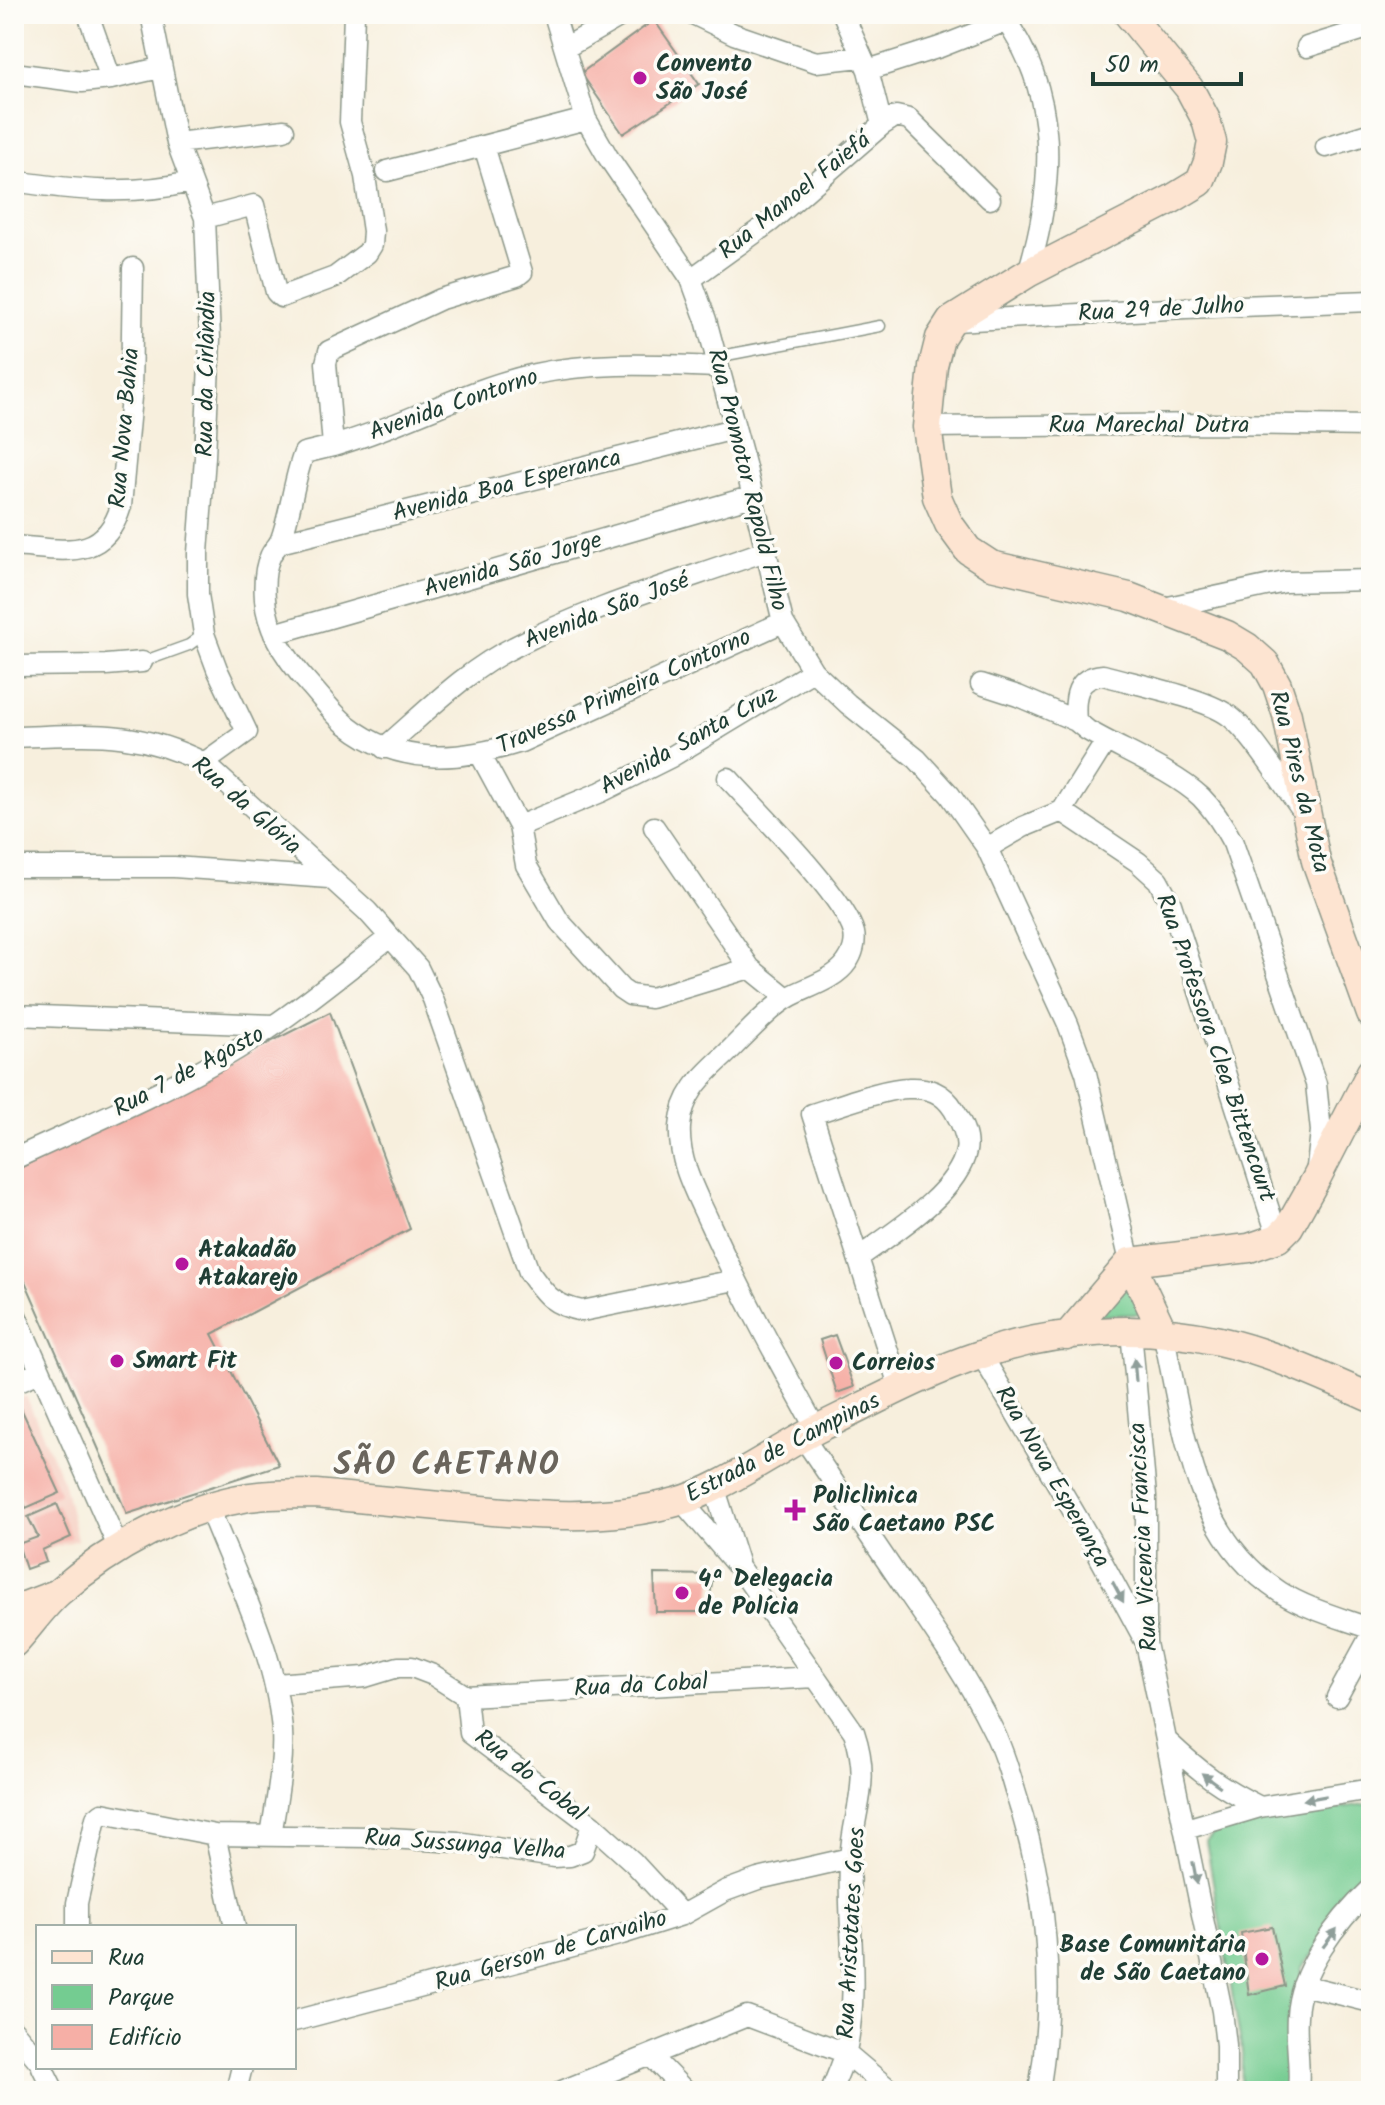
<svg xmlns="http://www.w3.org/2000/svg" width="1385" height="2105" viewBox="0 0 1385 2105" font-family="Kalam,sans-serif">
<rect width="100%" height="100%" fill="#fdfcf7"/>
<filter id="ink" filterUnits="userSpaceOnUse"><feTurbulence type="fractalNoise" baseFrequency=".0125" numOctaves="2"/><feDisplacementMap in="SourceGraphic" scale="16" xChannelSelector="R" yChannelSelector="G"/><feConvolveMatrix kernelMatrix="1 2 1 2 8 2 1 2 1" color-interpolation-filters="sRGB"/></filter>
<filter id="wash" filterUnits="userSpaceOnUse"><feTurbulence type="fractalNoise" baseFrequency=".006" numOctaves="4" result="noise"/><feDisplacementMap in="SourceGraphic" scale="32" xChannelSelector="R" yChannelSelector="G"/><feGaussianBlur stdDeviation="1.8" result="paint"/><feColorMatrix in="noise" values="0 0 0 0 0 0 0 0 0 0 0 0 0 0 0 0 0 1.4 0 .05"/><feComposite in="paint" operator="in"/></filter>
<g filter="url(#wash)">
<rect width="100%" height="100%" fill="#f7efdd"/>
<path fill="#f6d1c5" d="M26,1396L64,1484L77,1540L46,1550V1562L25,1567L19,1560L14,1561V1401Z"/>
<path fill="#74cc91" stroke="#4a8462" stroke-width="2" d="M1133,1284L1140,1314L1097,1316L1111,1293Z
M1371,1803V1884L1302,1967L1293,2091H1241L1242,2051L1206,1841L1222,1826Z"/>
<g id="blocks">
<path fill="#f6afa6" d="M654,20L699,84L623,134L581,73Z
M330,1012L410,1229L212,1334L279,1465L127,1514L14,1256V1171Z
M835,1335L854,1387L837,1393L820,1340Z
M19,1404L60,1493L26,1508L14,1483V1406Z
M57,1504L71,1537L42,1550L46,1562L26,1569L18,1544L38,1537L28,1517Z
M654,1574L713,1575L708,1612H656Z
M1272,1927L1285,1986L1249,1995L1241,1933Z"/>
</g>
</g>
<g filter="url(#ink)">
<use href="#blocks" fill-opacity="0" stroke="#8b9688" stroke-width="2"/>
<g fill="none" stroke-linecap="round" stroke-linejoin="round">
<defs>
<path id="lane" d="M716,357L880,326
M142,662L189,645L204,634"/>
<path id="street" d="M88,14L111,79
M151,14L177,143L205,218L210,339L205,457L198,553V594L204,634L217,669L247,732L204,763
M554,14L586,119L608,157L691,279L706,320L745,464L783,622L813,671L848,704L917,759L950,795L987,848L1068,1024L1086,1073L1130,1262
M693,14L734,34L816,62L861,57
M843,14L868,70L882,125
M1001,14C1060,92 1055,184 1028,273
M1307,47L1371,27
M565,48L624,14
M868,70L940,47L1006,21
M14,73L82,82L111,79L160,68
M177,143L284,130
M484,146L522,272L517,276L441,299L329,351L326,363L333,446L304,453C293,481 291,514 280,542C277,547 272,551 270,557C264,569 264,586 265,599C267,632 288,661 309,684C321,697 333,714 347,725C400,767 460,761 521,742L783,622
M1326,147L1371,133
M387,171L586,119
M14,181C73,190 132,196 190,182
M205,218L254,205L276,292L281,297L335,277L367,253L372,245L373,231L365,176L350,122L354,14
M691,279L770,222L882,125L896,116L909,119L990,199
M955,321L1186,308L1371,301
M927,427L1213,424L1371,426
M333,446C402,427 465,389 535,374C597,361 657,365 718,367
M279,543L734,429
M14,546C61,549 104,563 121,506L131,397L133,268
M1159,609L1285,582L1371,580
M274,634L753,496
M14,666L106,665L142,662
M981,684L1018,696L1076,721
M14,737C88,735 135,728 204,763L367,911L418,968L433,999L529,1272C546,1296 553,1305 582,1311L735,1280
M384,748C425,713 465,671 514,647C592,606 682,581 765,551
M480,754L519,826L526,865L559,921L621,989L630,995L651,998L750,968
M728,778C756,809 845,897 854,933C856,942 853,954 847,962C836,979 808,987 791,996C770,1007 741,1040 723,1057C701,1077 682,1095 680,1127C678,1162 696,1193 710,1224C742,1295 779,1362 816,1429
M1062,811L1138,862L1158,880L1171,904L1278,1238
M1304,813C1285,788 1251,731 1228,715C1202,697 1135,684 1103,675C1076,677 1074,697 1076,721L1087,730C1121,750 1173,771 1201,797C1215,811 1224,826 1233,843L1316,1084L1321,1131L1317,1167
M519,826L601,792L671,757L813,671
M654,827L750,968L787,998
M987,848L1023,827L1062,811L1106,741
M14,867H174L329,878
M14,1015L274,1025
M14,1159C82,1127 152,1098 217,1061C279,1027 334,980 390,937
M858,1258C891,1234 958,1193 966,1151C969,1137 961,1122 954,1110C943,1092 928,1087 908,1088C885,1088 836,1107 812,1114L900,1389
M14,1311L119,1549
M1131,1331L1146,1496V1643L1222,2011L1226,2045V2091
M1163,1332C1184,1426 1191,1535 1280,1592C1307,1609 1341,1618 1371,1629
M981,1354L1092,1543L1144,1639
M14,1383L40,1372
M803,1437C837,1487 871,1538 905,1588C936,1633 968,1679 992,1728C1002,1747 1009,1770 1015,1791C1047,1888 1056,1990 1039,2091
M714,1486L738,1562
M682,1501L741,1570L854,1732C872,1785 853,1809 850,1860C847,1923 860,1988 846,2051C843,2064 836,2078 831,2091
M209,1508C237,1579 276,1654 282,1731C284,1766 276,1802 271,1836
M276,1684L365,1677L398,1667H412L433,1675L466,1696L470,1733L592,1825L633,1862L682,1915
M466,1696L815,1677
M1337,1697L1371,1635
M1168,1742C1201,1773 1220,1787 1260,1807
M1186,1829L1260,1807L1371,1789
M215,1835L235,1927
M77,1927V1903L96,1818L102,1813L215,1835L371,1837L458,1842L554,1857L570,1856L583,1851L592,1825
M1303,1985L1371,2002
M294,2021L622,1934L682,1915L725,1891L758,1879L850,1858
M14,2031L38,2060
M651,2056L685,2091
M42,2067L54,2091
M236,2091L242,2067
M562,2091L747,2016L846,2053L891,2091
M1298,2091C1301,2066 1295,2041 1297,2016C1299,1970 1338,1920 1371,1889"/>
<path id="secondary" d="M1128,14L1189,88L1206,120L1212,142L1208,162L1200,182L1172,199L1028,273L951,321L940,338L933,366L927,427L937,497L949,524L968,550L991,565L1129,597L1227,635L1247,647L1265,663L1277,685L1287,715L1316,861L1371,1014
M1130,1262L1249,1248L1278,1238L1289,1227L1316,1179L1371,1072
M1130,1262L1163,1332
M1067,1336L1130,1262
M14,1610L56,1594
M14,1643C29,1627 42,1607 59,1592C110,1548 181,1508 249,1497C271,1494 293,1494 316,1494C364,1499 412,1503 460,1508C532,1515 606,1522 676,1502C722,1490 777,1449 821,1427C873,1402 925,1373 980,1355C1054,1329 1143,1324 1219,1341C1272,1353 1321,1376 1371,1398"/>
</defs>
<use href="#lane" stroke="#8b9688" stroke-width="13"/>
<use href="#street" stroke="#8b9688" stroke-width="23"/>
<use href="#secondary" stroke="#8b9688" stroke-width="31"/>
<use href="#lane" stroke="#fff" stroke-width="10"/>
<use href="#street" stroke="#fff" stroke-width="20"/>
<use href="#secondary" stroke="#fde4d1" stroke-width="28"/>
</g>
<defs><path id="oneway-solid" d="M-6-.8H1V-3.2L6.5 0L1 3.2V.8H-6Z" transform="scale(2)"/></defs>
<g fill="#8f9e9a">
<use href="#oneway-solid" transform="translate(1135 1370) rotate(-95)"/>
<use href="#oneway-solid" transform="translate(1118 1592) rotate(62)"/>
<use href="#oneway-solid" transform="translate(1211 1780) rotate(-144)"/>
<use href="#oneway-solid" transform="translate(1315 1798) rotate(170)"/>
<use href="#oneway-solid" transform="translate(1195 1873) rotate(79)"/>
<use href="#oneway-solid" transform="translate(1330 1938) rotate(-53)"/>
</g>
</g>
<g fill="#b5179e" stroke="#fdfcf7" stroke-width="3">
<circle cx="640" cy="78" r="8"/>
<circle cx="182" cy="1264" r="8"/>
<circle cx="117" cy="1361" r="8"/>
<circle cx="836" cy="1363" r="8"/>
<path d="M791 1498h8v8h8v8h-8v8h-8v-8h-8v-8h8z"/>
<circle cx="682" cy="1593" r="8"/>
<circle cx="1262" cy="1959" r="8"/>
</g>
<g text-anchor="middle" dominant-baseline="central" stroke-width="7" stroke-linejoin="round" paint-order="stroke">
<g font-size="24" font-weight="bold" fill="#1f3d34" stroke="#fdfcf7" text-anchor="start">
<text x="656" y="64">Convento<tspan x="656" dy="28">São José</tspan></text>
<text x="198" y="1250">Atakadão<tspan x="198" dy="28">Atakarejo</tspan></text>
<text x="133" y="1361">Smart Fit</text>
<text x="852" y="1363">Correios</text>
<text x="813" y="1496">Policlinica<tspan x="813" dy="28">São Caetano PSC</tspan></text>
<text x="698" y="1579">4ª Delegacia<tspan x="698" dy="28">de Polícia</tspan></text>
<text x="1246" y="1945" text-anchor="end">Base Comunitária<tspan x="1246" dy="28">de São Caetano</tspan></text>
</g>
<g font-size="24" fill="#1f3d34" stroke="#fdfcf7">
<text transform="translate(795 196) rotate(-39)">Rua Manoel Faiefá</text>
<text transform="translate(1161 310) rotate(-3)">Rua 29 de Julho</text>
<text transform="translate(207 374) rotate(-89)">Rua da Cirlândia</text>
<text transform="translate(454 405) rotate(-19)">Avenida Contorno</text>
<text x="1149" y="425">Rua Marechal Dutra</text>
<text transform="translate(125 428) rotate(-85)">Rua Nova Bahia</text>
<text transform="translate(747 480) rotate(76)">Rua Promotor Rapold Filho</text>
<text transform="translate(507 486) rotate(-14)">Avenida Boa Esperanca</text>
<text transform="translate(513 565) rotate(-16)">Avenida São Jorge</text>
<text transform="translate(607 611) rotate(-21)">Avenida São José</text>
<text transform="translate(624 692) rotate(-24)">Travessa Primeira Contorno</text>
<text transform="translate(689 741) rotate(-29)">Avenida Santa Cruz</text>
<text transform="translate(1299 782) rotate(76)">Rua Pires da Mota</text>
<text transform="translate(246 806) rotate(41)">Rua da Glória</text>
<text transform="translate(1215 1048) rotate(71)">Rua Professora Clea Bittencourt</text>
<text transform="translate(189 1072) rotate(-28)">Rua 7 de Agosto</text>
<text transform="translate(783 1448) rotate(-27)">Estrada de Campinas</text>
<text transform="translate(1052 1477) rotate(60)">Rua Nova Esperança</text>
<text transform="translate(1144 1537) rotate(-93)">Rua Vicencia Francisca</text>
<text transform="translate(641 1686) rotate(-3)">Rua da Cobal</text>
<text transform="translate(530 1776) rotate(38)">Rua do Cobal</text>
<text transform="translate(465 1845) rotate(4)">Rua Sussunga Velha</text>
<text transform="translate(852 1933) rotate(-87)">Rua Aristotates Goes</text>
<text transform="translate(551 1951) rotate(-16)">Rua Gerson de Carvaiho</text>
</g>
<g font-size="32" font-weight="bold" letter-spacing="2" fill="#6a655c" stroke="#fdfcf7">
<text x="447" y="1465">SÃO CAETANO</text>
</g>
</g>
<rect width="1385" height="2105" fill="none" stroke="#fdfcf7" stroke-width="48"/>
<rect x="36" y="1925" width="260" height="144" fill="#fdfcf7" stroke="#a4b0a9" stroke-width="2"/>
<rect x="52" y="1951" width="40" height="12" fill="#fde4d1" stroke="#a4b0a9" stroke-width="2"/>
<text x="108" y="1965" font-size="24" fill="#1f3d34">Rua</text>
<rect x="52" y="1985" width="40" height="24" fill="#74cc91" stroke="#a4b0a9" stroke-width="2"/>
<text x="108" y="2005" font-size="24" fill="#1f3d34">Parque</text>
<rect x="52" y="2025" width="40" height="24" fill="#f6afa6" stroke="#a4b0a9" stroke-width="2"/>
<text x="108" y="2045" font-size="24" fill="#1f3d34">Edifício</text>
<path d="M1093 72v12h148v-12" fill="none" stroke="#1f3d34" stroke-width="4"/>
<text x="1105" y="72" font-size="24" fill="#1f3d34" stroke="#fdfcf7" stroke-width="6" paint-order="stroke">50 m</text>
</svg>
